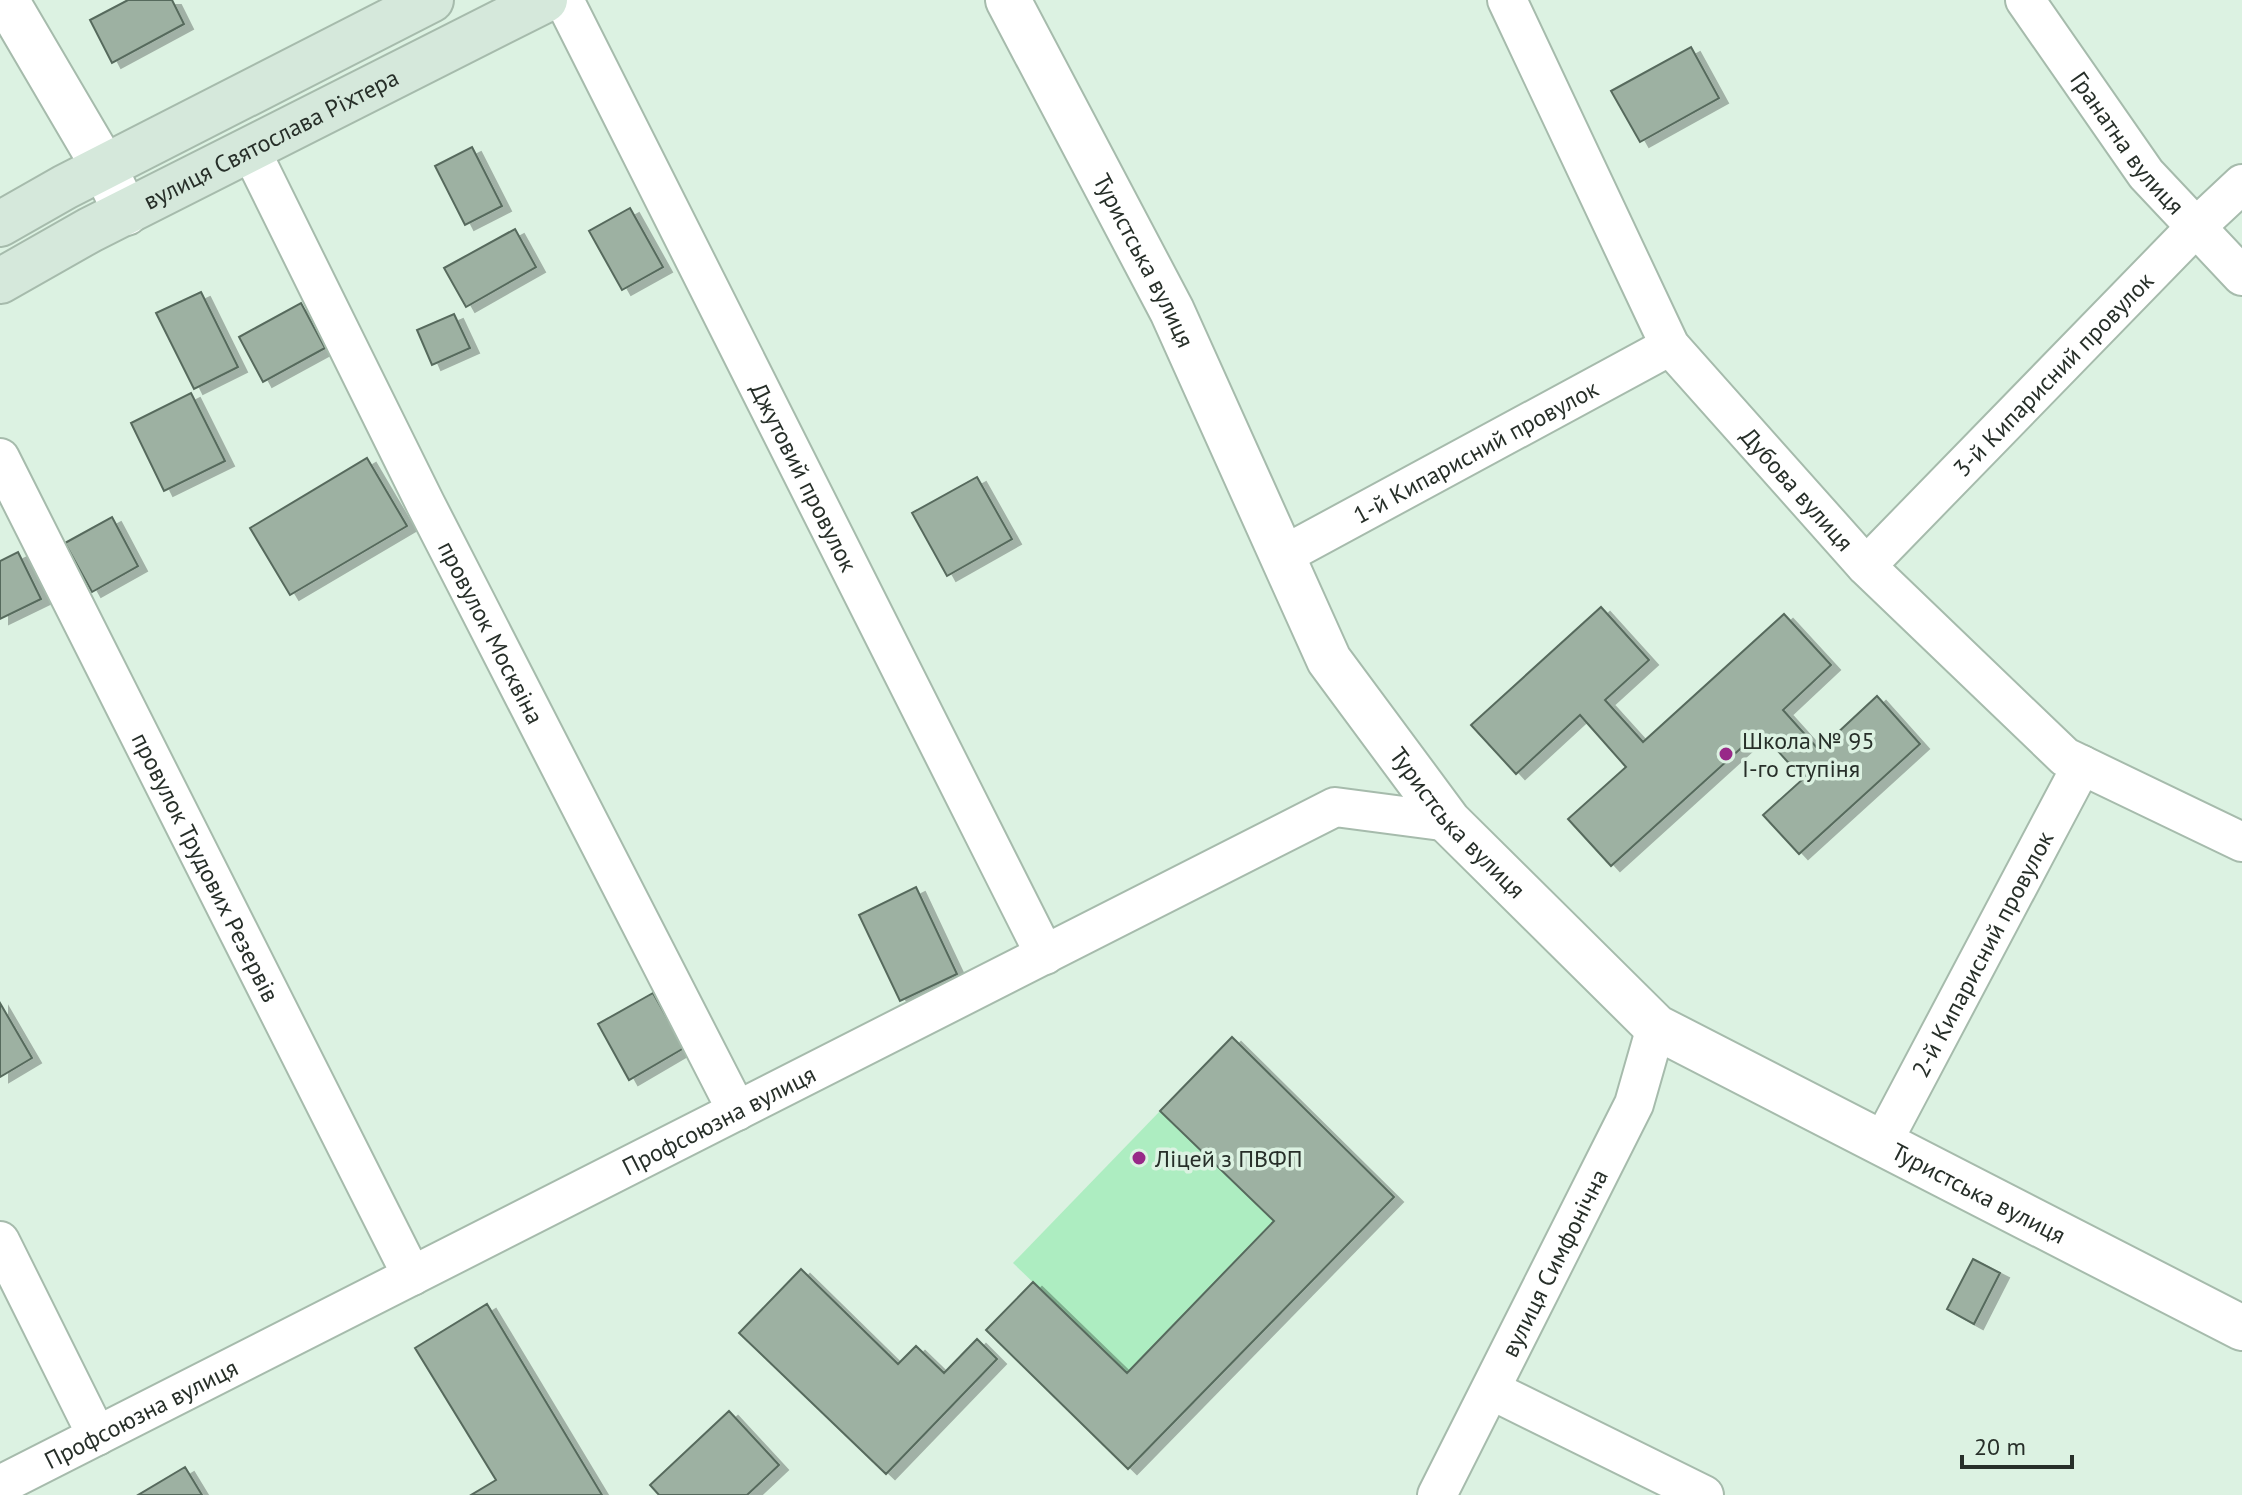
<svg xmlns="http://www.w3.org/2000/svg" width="2242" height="1495" viewBox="0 0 2242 1495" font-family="'PT Sans',sans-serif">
<defs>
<filter id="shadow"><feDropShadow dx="9" dy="5" stdDeviation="0" flood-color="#0004"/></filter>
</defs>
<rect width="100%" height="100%" fill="#dcf2e2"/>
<path fill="#adedc1" d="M1160,1111L1274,1221L1127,1373L1013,1263Z"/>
<path fill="#9db1a2" stroke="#576a5d" stroke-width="2" filter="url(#shadow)" d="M128,0H172L184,24L112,63L90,20Z
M1691,47L1719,98L1640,142L1611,91Z
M472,147L502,206L465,225L435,166Z
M630,208L663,267L622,290L589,231Z
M515,229L536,267L466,307L444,268Z
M201,292L238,367L194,389L156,313Z
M301,303L325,348L263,382L239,337Z
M454,314L470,348L432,365L417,330Z
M191,393L225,461L164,491L131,423Z
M367,458L407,526L290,595L250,528Z
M977,477L1012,539L947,576L912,513Z
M112,517L138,566L92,592L65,543Z
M18,552L41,599L0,619V561Z
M1601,607L1649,660L1605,700L1643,742L1784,614L1831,665L1783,710L1819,750L1877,696L1920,744L1799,854L1763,815L1803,779L1760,731L1611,866L1568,819L1626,767L1580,715L1516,774L1471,725Z
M916,887L957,974L900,1001L859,915Z
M653,993L684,1048L629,1080L598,1024Z
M0,1003L32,1058L0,1077Z
M1232,1037L1394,1197L1128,1469L986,1330L1033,1282L1127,1373L1274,1221L1160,1111Z
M1973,1259L2000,1273L1974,1324L1947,1309Z
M801,1269L898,1364L916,1346L944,1373L977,1339L997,1359L886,1474L739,1333Z
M487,1304L602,1495H471L496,1480L415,1348Z
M729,1411L779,1465L747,1495H659L650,1485Z
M185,1467L202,1495H138Z"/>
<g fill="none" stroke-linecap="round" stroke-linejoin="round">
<defs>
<g id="minor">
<path id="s1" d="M564,0L1045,955"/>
<path id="s2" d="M1507,0L1670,346L1866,566L2065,757L2242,842"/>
<path id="s3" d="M2025,0L2146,174L2242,276"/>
<path id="s4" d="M250,149L425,503L737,1111"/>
<path id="s5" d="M0,458L412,1276"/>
<path id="s6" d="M1282,556L1670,346"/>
<path id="s7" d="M1866,566L2195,228L2242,184"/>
<path id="s8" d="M1882,1143L2082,765"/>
<path d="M0,1241L97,1436"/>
<path d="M1491,1390L1704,1495"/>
<path id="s9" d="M0,1485L1335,807L1449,822"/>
<path id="s10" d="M1437,1495L1634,1104L1656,1027"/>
</g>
<g id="tertiary">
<path d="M6,0L104,167L126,213"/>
<path id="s11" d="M1008,0L1172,311L1329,660L1449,822L1656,1027L2242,1328"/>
</g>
<g id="secondary">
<path d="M0,224L65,187L431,0"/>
<path id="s12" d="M0,281L90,230L545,0"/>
</g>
</defs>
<use href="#minor" stroke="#a6bbac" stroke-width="42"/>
<use href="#tertiary" stroke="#a6bbac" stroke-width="48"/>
<use href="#secondary" stroke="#a6bbac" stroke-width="48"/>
<use href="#minor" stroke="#fff" stroke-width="38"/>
<use href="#tertiary" stroke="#fff" stroke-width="44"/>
<use href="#secondary" stroke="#d5e8db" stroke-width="44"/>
</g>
<g fill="#982988" stroke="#dcf2e2" stroke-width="3">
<circle cx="1726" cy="754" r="8"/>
<circle cx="1139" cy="1158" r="8"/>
</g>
<g text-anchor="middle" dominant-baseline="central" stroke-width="7" stroke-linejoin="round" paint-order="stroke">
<g font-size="24" fill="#272f29" stroke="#dcf2e2">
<text stroke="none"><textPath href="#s12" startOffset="306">вулиця Святослава Ріхтера</textPath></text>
<text stroke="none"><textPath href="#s3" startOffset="176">Гранатна вулиця</textPath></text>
<text stroke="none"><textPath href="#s11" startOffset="294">Туристська вулиця</textPath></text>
<text stroke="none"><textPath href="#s7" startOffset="268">3-й Кипарисний провулок</textPath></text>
<text stroke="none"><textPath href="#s6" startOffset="220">1-й Кипарисний провулок</textPath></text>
<text stroke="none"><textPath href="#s1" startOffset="534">Джутовий провулок</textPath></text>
<text stroke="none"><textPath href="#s2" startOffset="574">Дубова вулиця</textPath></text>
<text stroke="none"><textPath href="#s4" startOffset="540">провулок Москвіна</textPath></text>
<text stroke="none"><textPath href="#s11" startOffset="942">Туристська вулиця</textPath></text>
<text stroke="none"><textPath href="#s5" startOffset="458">провулок Трудових Резервів</textPath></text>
<text stroke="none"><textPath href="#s8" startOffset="214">2-й Кипарисний провулок</textPath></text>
<text stroke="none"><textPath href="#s9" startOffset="806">Профсоюзна вулиця</textPath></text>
<text stroke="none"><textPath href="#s11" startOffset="1590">Туристська вулиця</textPath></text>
<text stroke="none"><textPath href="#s10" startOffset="260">вулиця Симфонічна</textPath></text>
<text stroke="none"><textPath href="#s9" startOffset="158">Профсоюзна вулиця</textPath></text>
</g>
<g font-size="24" fill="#272f29" stroke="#dcf2e2" text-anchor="start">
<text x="1742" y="740">Школа № 95<tspan x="1742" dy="28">І-го ступіня</tspan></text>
<text x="1155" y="1158">Ліцей з ПВФП</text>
</g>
</g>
<path d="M1962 1455v12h110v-12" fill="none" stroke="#272f29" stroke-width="4"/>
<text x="1974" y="1455" font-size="24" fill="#272f29" stroke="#dcf2e2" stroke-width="6" paint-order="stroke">20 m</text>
</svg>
